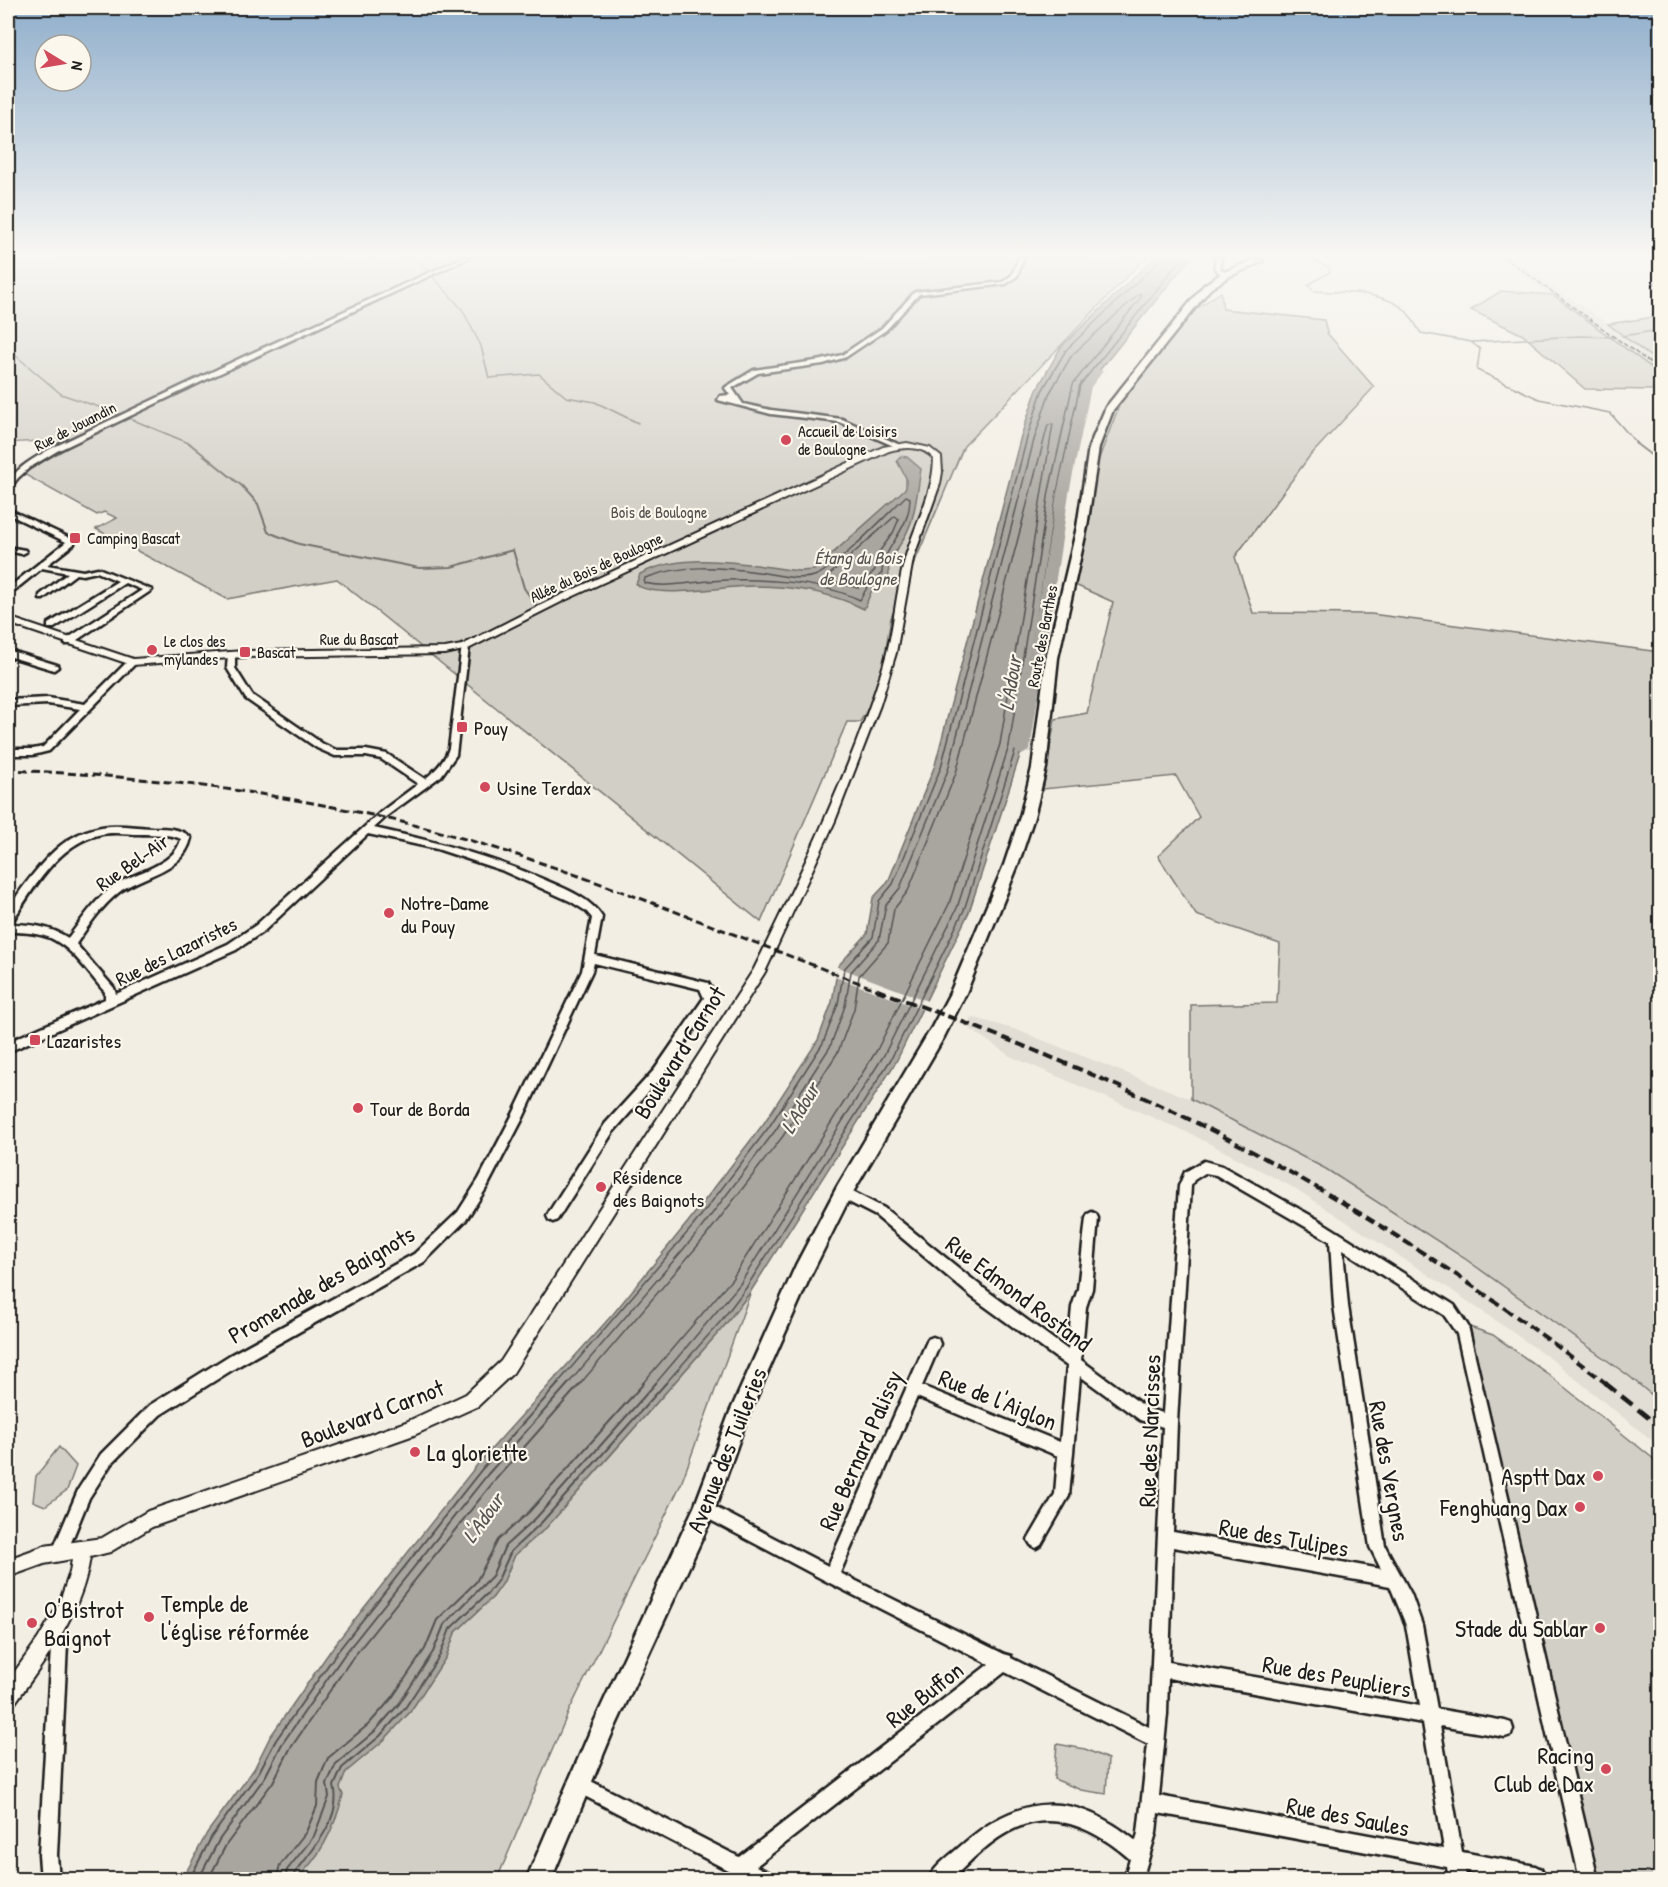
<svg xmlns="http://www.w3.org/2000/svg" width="1668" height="1887" viewBox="0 0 1668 1887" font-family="'Patrick Hand',sans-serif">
<rect width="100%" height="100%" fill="#f2eee4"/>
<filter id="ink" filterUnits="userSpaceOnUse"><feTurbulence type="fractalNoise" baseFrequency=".0167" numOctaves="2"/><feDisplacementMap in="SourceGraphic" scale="12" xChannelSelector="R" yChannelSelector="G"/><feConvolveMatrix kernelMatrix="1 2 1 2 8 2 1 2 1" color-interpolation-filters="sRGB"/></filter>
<g filter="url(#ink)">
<path fill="#e2ded5" d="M1499,257H1511L1608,324L1660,364V374Z
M971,1017L1017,1030L1191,1099L1326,1169L1464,1258L1629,1376L1660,1402V1447L1551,1359L1447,1287L1296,1189L1191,1134L1010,1056L967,1027Z"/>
<path fill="#d2cfc6" stroke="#777671" stroke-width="1.5" d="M8,257H1146L964,446L891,618L883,666L869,707L860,722H847L761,922L337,579L227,599L96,529L117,518L104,512L97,515L22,473L85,438L8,443Z
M1501,291L1553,295L1660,374V390L1585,389L1523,335L1471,310Z
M1221,292L1223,309L1324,320L1327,333L1374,387L1309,457L1235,557L1253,613L1371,614L1660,652V1402L1629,1376L1464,1258L1326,1169L1191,1099V1005L1277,1003L1280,944L1196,915L1158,856L1199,817L1176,776L1043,789L1055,719L1087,713L1113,602L1073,584L1087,490L1127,385L1196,309Z
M1660,316V364L1608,324Z
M751,1291L681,1484L569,1711L497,1879L296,1880L304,1872L346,1771L384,1740L410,1712L446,1657L455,1633L493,1597L503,1583L515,1555L546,1528L596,1472L725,1325Z
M1470,1327L1493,1335L1548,1374L1660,1464V1879H1597Z
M59,1447L76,1466L67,1490L45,1506L33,1501L36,1476Z
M1057,1744L1085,1749L1108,1759L1106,1794L1081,1790L1054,1779Z"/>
<path fill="#a9a6a0" stroke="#716f6b" stroke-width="1.5" d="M1155,257H1191L1086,387L1063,493L1022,749L969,912L896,1062L751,1291L725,1325L546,1528L515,1555L503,1583L493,1597L455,1633L446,1657L410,1712L384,1740L346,1772L340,1788L343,1795C335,1827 321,1857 296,1879L182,1880L207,1833L254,1769L270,1737L333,1647L477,1465L613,1314L688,1222L764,1123L818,1040L832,1002L838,966L867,934L873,898L888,882L935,765L1021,436L1037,389L1061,347Z
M901,456L907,457L921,469C914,513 916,525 888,562L889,576L872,590L864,609C830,592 791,586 753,586C724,586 654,600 636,584L640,574C687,550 749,565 800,571L814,570L906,488V478L897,461Z"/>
<path fill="#f2eee4" d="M835,966L930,1002L926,1011L833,976Z"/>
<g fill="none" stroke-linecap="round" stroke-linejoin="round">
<path stroke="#545351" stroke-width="1.5" d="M906,496L910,498C910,532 882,546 882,573L868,586L860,600C819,580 754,578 709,581C686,583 666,588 644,583L645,578C682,564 719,567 758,572C775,574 800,582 817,575C839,565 886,515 906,496Z
M895,516L899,519L893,533L876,556L875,570L858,588L828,580V576Z
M557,1384L693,1226L769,1127L823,1043L838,1004L844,969L873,937L879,901L893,884L941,767L1027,438L1042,391L1066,350L1157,263L1158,257
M568,1384L699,1231L775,1131L830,1047L845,1006L851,972L879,940L886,905L900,888L948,770L1034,440L1049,394L1072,355L1140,293L1141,297L1073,384L1049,491L1009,746L957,908L884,1055L740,1284L655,1384
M580,1384L706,1236L783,1136L838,1052L854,1009L859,976L888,943L894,909L908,891L956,773L1048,425L1053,424L1000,744L949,904L877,1050L732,1279L642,1384
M665,1384L721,1321L746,1288L891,1059L964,910L1016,748L1057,492L1080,385L1183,257"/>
<path stroke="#545351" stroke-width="2" d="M189,1880L212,1836L259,1772L276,1740L338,1651L482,1469L559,1383
M198,1880L219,1840L265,1777L282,1744L344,1655L488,1474L569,1383
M208,1880L226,1845L273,1782L290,1749L351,1660L495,1480L581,1383
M276,1880L280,1865L306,1832L317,1806L318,1782L328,1758L369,1724L392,1698L425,1649L437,1620L476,1582L498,1540L529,1512L644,1383
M285,1880L287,1870L314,1836L329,1797L327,1784L336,1764L375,1731L399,1704L433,1652L444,1625L492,1576L505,1546L536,1518L656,1383
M293,1880L294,1874C312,1851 343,1817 334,1786L342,1768L380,1736L405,1708L440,1655L450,1629L488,1593L498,1580L511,1551L541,1523L666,1383"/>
<path stroke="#716f6b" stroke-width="1.5" d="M415,257L462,309L481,346L489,378L539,374L566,397L595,402L638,423
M1307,257L1328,267L1330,272L1308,285L1314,291C1341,293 1383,290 1405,310C1411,316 1416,326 1421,333L1471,342L1480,349L1477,370L1539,399L1610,413L1637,444
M400,289L432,275
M351,308L429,272
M1622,336L1660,330
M1472,342L1579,336L1614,337
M8,349L61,394L122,415
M126,417L191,444"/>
<path stroke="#716f6b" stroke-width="2" d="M189,443L242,486L258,504L268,532L299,544L419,568L451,567L513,550L524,588L535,604
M1635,443L1660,462"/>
<path fill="#a9a6a0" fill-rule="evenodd" d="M1094,369L1103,371L1091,387L1069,493L1030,750L1022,755L1014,750L1057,493L1081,387Z"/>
<defs>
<path id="minor" d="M464,257H470L201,382L57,451L29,468L18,478L10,488L8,489C8,471 38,456 52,448L241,358Z
M1019,257H1024L1017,276L1006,284L919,294L886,330L846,357L823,364L758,373L732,388L743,404L771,410L842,419L900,445V447H896L839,422L771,414L718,400L720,396L730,395L725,388L726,387L754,370L822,360L842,355L882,328L915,292L1003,282L1012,275Z
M1655,284L1660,285V287H1653Z
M8,509L74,540V544L47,565L83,571L98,568L152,590L71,644H65V640L142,590L125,583L54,628H48V624L118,581L97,572L83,575L76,574L43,599H40V595L68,573L42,568L11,593H8V588L66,542L8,514Z
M8,547L25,550L26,552L22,554L8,551Z
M462,645H465L469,647L456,755L441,776L388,815L374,828C434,841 489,856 545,880C566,889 590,898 602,917L595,955L708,983L714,993L715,999L663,1075L613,1132L557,1220L553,1222L549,1220L547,1216L549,1212L605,1124L655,1069L704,998L700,989L594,963L592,971L522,1120L487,1187L466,1220L424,1262L240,1365L160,1415L111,1464L89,1498L65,1557L60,1560L55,1557L52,1552L79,1488L101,1454L150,1405L230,1355L414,1254L458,1212L479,1179L514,1112L582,971L592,918L586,911L570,901L501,870L437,849L368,834L264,931L236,950L8,1052V1042L105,999V992C87,972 69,941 41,935C30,932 19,932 8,932V924C29,924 50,926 68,938C84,917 99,893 122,881C141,871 176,863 181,839C168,833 153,835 140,834C126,834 112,831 98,835C58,844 32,890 12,922L8,923C8,919 7,914 9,910C17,892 45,858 60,846C70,838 81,832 93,829C112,823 132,827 152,828C165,828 182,828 191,838C184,872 142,874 118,893C101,907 88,926 76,944L114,988L116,994L228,944L256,925L382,811L418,784L381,759L366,756H335L317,748L246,699L227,668L228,653H234L235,655V668L252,695L323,744L336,750H366L387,754L425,779C435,771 445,761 449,748Z
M8,650L57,665L58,667L54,670L8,656Z
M132,659L136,662L135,664L49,751L33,755H8V749H33L43,747L80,709L48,704L8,706V700L48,698L85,704L129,660Z
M1204,1161L1222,1166L1317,1219L1454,1305L1468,1326L1598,1880H1580L1457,1334L1444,1315L1343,1250L1348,1306L1385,1546L1411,1594L1422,1625L1437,1709L1505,1721L1511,1723L1513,1729L1511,1735L1505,1737L1440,1726L1462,1852L1535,1866L1541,1869L1544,1875L1542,1880H1512L1465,1871L1467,1880H1449L1447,1867L1158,1813L1156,1833L1142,1880H1124L1130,1859C1099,1832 1058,1809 1016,1828C991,1839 970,1861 951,1880H928C934,1866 952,1854 963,1844C1022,1792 1075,1792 1136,1841L1138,1833L1148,1744L1005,1672L756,1866L772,1874L775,1880H747L573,1790L570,1784L573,1778L579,1775L739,1857L989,1664L826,1581L699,1514L697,1509L699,1504L704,1502L709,1504L828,1566L928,1339L933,1337L938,1339L940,1344L922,1386L1060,1442L1067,1366L972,1297L876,1216L839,1197L837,1193L839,1189L843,1187L847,1189L884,1208L982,1287L1068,1350L1072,1307L1078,1289L1086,1218L1088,1214L1092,1212L1096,1214L1098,1218L1092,1289L1086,1307L1081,1360L1148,1409L1163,1413L1179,1186L1185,1172ZM1205,1173L1216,1175L1330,1241L1334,1306L1370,1547L1381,1569L1173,1532L1177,1422L1191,1186L1194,1180ZM1080,1376L1140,1420L1163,1427L1149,1727L1011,1658V1656L1004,1654L840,1573L917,1397L1058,1456L1055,1494L1028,1540L1031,1545L1036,1548L1041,1545L1069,1496ZM1173,1547L1390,1586L1406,1625L1420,1706L1169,1662ZM1168,1678L1423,1723L1444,1849L1159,1796L1167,1714Z
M50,1629L65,1638L67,1644L57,1855L59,1880H41L39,1855L51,1648L44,1643L42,1637L44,1631Z"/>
<path id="tertiary" d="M1216,257H1222L1220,268L1227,274V276H1223L1214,268Z
M1650,257H1660V260L1651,258Z
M907,443L930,448L941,457L942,472L940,484L913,559L896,653L880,705L835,821L765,972L513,1373L478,1406L414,1435L152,1527L110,1552L90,1557C82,1613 47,1658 15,1703L8,1705V1681L38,1639L59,1604L70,1572L72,1559L44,1564L8,1577V1559L44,1546L102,1538L148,1511L406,1422L466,1394L501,1361L754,969C802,871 850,771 883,667C894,632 895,595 905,559C914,525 933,496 934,459C922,445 905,447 889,451L563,601L468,649L445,654L244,657L132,665L8,623V617L133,659L244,651L445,648L462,645L557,597L883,447Z"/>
<path id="secondary" d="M1256,259L1263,261L1228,277L1210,289L1113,410L1099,447L1087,527L1058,658L1046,768L1034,817L1018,865L966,993L944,1037L849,1199L810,1277L746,1421L712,1517L611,1736L551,1880H526L595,1720L695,1505L730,1412L796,1265L837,1187L932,1027L950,993L1004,865L1020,817L1032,768L1046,658L1077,527L1089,447L1106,407L1204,285L1222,273Z"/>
</defs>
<use href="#minor" stroke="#1c1c1c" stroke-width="5"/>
<use href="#tertiary" stroke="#1c1c1c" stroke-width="4"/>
<use href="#secondary" stroke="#1c1c1c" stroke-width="5"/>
<use href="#minor" fill="#fbf7ec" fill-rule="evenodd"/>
<use href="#tertiary" fill="#fbf7ec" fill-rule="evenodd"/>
<use href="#secondary" fill="#fbf7ec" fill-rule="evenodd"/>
<path stroke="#1c1c1c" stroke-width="1.5" stroke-dasharray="5 2" stroke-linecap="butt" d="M1504,257L1660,370"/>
<path stroke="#1c1c1c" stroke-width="3" stroke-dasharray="8 4" stroke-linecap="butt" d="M8,770C147,776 283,792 418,826C576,867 728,934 881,991"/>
<path stroke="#1c1c1c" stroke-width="4" stroke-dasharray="10 5" stroke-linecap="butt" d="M877,990C1006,1037 1134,1088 1255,1153C1379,1220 1496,1298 1607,1384"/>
<path stroke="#1c1c1c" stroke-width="4.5" stroke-dasharray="14 7" stroke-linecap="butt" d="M1605,1383L1660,1427"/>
</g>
</g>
<linearGradient id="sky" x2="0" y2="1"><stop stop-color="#8faecb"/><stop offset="0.49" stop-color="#f9f7f3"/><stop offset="1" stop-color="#f9f7f3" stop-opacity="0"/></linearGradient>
<rect width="1668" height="521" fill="url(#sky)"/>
<g fill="#d1495b" stroke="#fbf7ec" stroke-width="2">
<circle cx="786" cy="440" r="6"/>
<rect x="69" y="532" width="12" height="12" rx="3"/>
<circle cx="152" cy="650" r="6"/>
<rect x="239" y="646" width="12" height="12" rx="3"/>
<rect x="456" y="721" width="12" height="12" rx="3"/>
<circle cx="485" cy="787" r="6"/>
<circle cx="389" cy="913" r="6"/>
<rect x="29" y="1034" width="12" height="12" rx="3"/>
<circle cx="358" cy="1108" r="6"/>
<circle cx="601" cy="1187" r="6"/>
<circle cx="415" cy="1452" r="6"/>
<circle cx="1598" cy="1476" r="6"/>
<circle cx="1580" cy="1507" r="6"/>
<circle cx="149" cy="1617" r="6"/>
<circle cx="32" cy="1623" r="6"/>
<circle cx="1600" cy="1628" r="6"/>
<circle cx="1606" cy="1769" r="6"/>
</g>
<g text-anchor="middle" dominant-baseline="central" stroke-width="4.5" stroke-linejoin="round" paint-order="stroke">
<g font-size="16" fill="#1c1c1c" stroke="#fbf7ec">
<text transform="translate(75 426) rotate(-27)">Rue de Jouandin</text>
<text transform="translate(596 567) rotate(-25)">Allée du Bois de Boulogne</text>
<text transform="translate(1042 636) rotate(-79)">Route des Barthes</text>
<text x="359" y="639">Rue du Bascat</text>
</g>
<g font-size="16" fill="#1c1c1c" stroke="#fbf7ec" text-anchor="start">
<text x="798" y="431">Accueil de Loisirs<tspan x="798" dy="18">de Boulogne</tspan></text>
<text x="87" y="538">Camping Bascat</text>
<text x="164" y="641">Le clos des<tspan x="164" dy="18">mylandes</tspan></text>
<text x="257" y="652">Bascat</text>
</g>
<g font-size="16" fill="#53524f" stroke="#fbf7ec">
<text x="659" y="512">Bois de Boulogne</text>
</g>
<g font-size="18" font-style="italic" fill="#545351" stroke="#fbf7ec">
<text x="858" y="557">Étang du Bois<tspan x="858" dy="21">de Boulogne</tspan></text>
</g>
<g font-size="20" fill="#1c1c1c" stroke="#fbf7ec" text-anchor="start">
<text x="474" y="727">Pouy</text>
<text x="497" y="787">Usine Terdax</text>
<text x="401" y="902">Notre-Dame<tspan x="401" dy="23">du Pouy</tspan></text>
<text x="47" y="1040">Lazaristes</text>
<text x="370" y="1108">Tour de Borda</text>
<text x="613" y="1176">Résidence<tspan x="613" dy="23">des Baignots</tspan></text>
</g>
<g font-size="20" fill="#1c1c1c" stroke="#fbf7ec">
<text transform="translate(132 862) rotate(-35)">Rue Bel-Air</text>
<text transform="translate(176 951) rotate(-26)">Rue des Lazaristes</text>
</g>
<g font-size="21" font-style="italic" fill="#545351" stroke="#fbf7ec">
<text transform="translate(1010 683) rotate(-81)">L'Adour</text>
<text transform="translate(800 1108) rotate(-59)">L'Adour</text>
<text transform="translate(483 1518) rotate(-54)">L'Adour</text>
</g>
<g font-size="24" fill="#1c1c1c" stroke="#fbf7ec">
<text transform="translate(679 1052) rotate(-58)">Boulevard Carnot</text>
<text transform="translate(321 1284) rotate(-30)">Promenade des Baignots</text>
<text transform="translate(1019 1293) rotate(37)">Rue Edmond Rostand</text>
<text transform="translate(998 1399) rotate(22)">Rue de l'Aiglon</text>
<text transform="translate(372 1413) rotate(-21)">Boulevard Carnot</text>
<text transform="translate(1149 1431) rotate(-88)">Rue des Narcisses</text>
<text transform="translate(726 1450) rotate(-68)">Avenue des Tuileries</text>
<text transform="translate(860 1450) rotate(-66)">Rue Bernard Palissy</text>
<text transform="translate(1390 1471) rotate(80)">Rue des Vergnes</text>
<text transform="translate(1284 1537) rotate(10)">Rue des Tulipes</text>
<text transform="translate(1337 1676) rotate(10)">Rue des Peupliers</text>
<text transform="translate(924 1694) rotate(-38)">Rue Buffon</text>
<text transform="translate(1348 1816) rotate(11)">Rue des Saules</text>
</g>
<g font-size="24" fill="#1c1c1c" stroke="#fbf7ec" text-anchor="end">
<text x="427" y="1452" text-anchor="start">La gloriette</text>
<text x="1586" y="1476">Asptt Dax</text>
<text x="1568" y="1507">Fenghuang Dax</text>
<text x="161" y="1603" text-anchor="start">Temple de<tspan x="161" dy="28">l'église réformée</tspan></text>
<text x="44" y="1609" text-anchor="start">O'Bistrot<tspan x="44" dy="28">Baignot</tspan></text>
<text x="1588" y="1628">Stade du Sablar</text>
<text x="1594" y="1755">Racing<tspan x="1594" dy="28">Club de Dax</tspan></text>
</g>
</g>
<rect width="1668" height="1887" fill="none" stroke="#fbf7ec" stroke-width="30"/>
<rect x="15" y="15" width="1638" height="1857" fill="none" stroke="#1c1c1c" stroke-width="2" filter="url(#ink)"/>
<g transform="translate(63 63) rotate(101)"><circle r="28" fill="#fbf7ec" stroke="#a29f99" stroke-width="1.5"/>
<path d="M0-4.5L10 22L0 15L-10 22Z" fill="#d1495b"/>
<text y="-9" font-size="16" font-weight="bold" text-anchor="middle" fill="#1c1c1c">N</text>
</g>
</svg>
